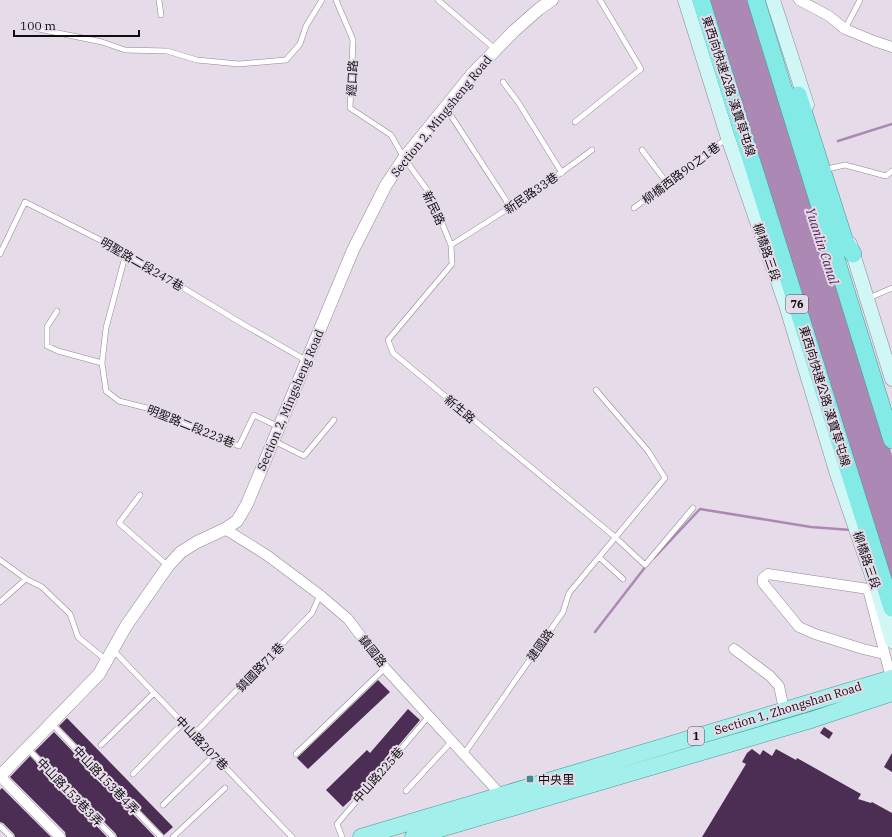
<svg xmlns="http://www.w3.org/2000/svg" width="892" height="837" viewBox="0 0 892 837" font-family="'IBM Plex Serif','Noto Sans TC',serif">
<rect width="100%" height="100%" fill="#e6dce9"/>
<path fill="#ac88b5" d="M706,0H750L892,455V598Z"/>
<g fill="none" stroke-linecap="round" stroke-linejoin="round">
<path stroke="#ac88b5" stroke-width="2.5" d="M838,141L892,124
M654,558L700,509L811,527L851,530
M595,632L646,566"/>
</g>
<path fill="#4c2d53" d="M378,680L390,692L308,769L297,758Z
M408,709L420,720L360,791L343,807L326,790L367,750L370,753Z
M67,718L173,827L164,835L59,726Z
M824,727L833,733L829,739L820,733Z
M54,732L155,837H117L116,834L35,751Z
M752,749L760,755L763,750L772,756L776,749L796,760L797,758L861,794L858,799L871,803L872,802L892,813V837H702L746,764L742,762L747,753Z
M892,753V772L884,767Z
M30,756L107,837H66L65,832L10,777Z
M2,788L51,837H15L14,834L3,823L0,822V790Z"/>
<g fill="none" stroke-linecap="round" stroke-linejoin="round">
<defs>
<path id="service" d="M159,0L161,15
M336,0L353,40L350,108L391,135L404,158L430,194L451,245L452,264L388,340L393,353L615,537L645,565L693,508
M438,0L495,49
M29,27L102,42L125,50L167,51L197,60L239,64L286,60L300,44L306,26L322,0
M845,29L860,0
M503,82L518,102L562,173
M446,108L511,208
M575,122L641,69L600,0
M642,150L667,183
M827,169L845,165L886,176L892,171
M634,208L727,138
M451,245C499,215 546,185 592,150
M126,253L106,328L102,363L106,391L119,401L151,409L184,424L239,446L254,415L279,427
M0,254L25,202L126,253L241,323L307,361
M869,298L892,288
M57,311L47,327V346L58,351L102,363
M274,441L304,456L334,420
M140,495L119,523L167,565
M599,557L623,579
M0,560L26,579L42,587L70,614L78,637L106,660
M0,602L26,579
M113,650L292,837
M51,723L161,837
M193,735L312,613L320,595
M101,745L154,693
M28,749L113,837
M296,754L385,668
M464,754L563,612L569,593L665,478L648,451L596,390
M133,774L183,723
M406,791L452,741
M163,805L214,755
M0,826L11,837
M173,837L225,788
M342,837L337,824L429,716"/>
<path id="minor" d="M799,0L829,16L845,29L874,41L892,47
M225,529L268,556L320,595L348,619L385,668L501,795
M734,649L770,676L779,686L784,709
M884,654L863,649L815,634L799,627L763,583V578L768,574L868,589L891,678
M0,776L60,837"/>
<path id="tertiary" d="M0,776L99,674L126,626L168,566L181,552L197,542L225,529L237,521L247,504L353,250L386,185L404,158L472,74L514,31L539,9L552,0"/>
<path id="secondary" d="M685,0L728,138L786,305L837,474L879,596L892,641
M773,0L807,105
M850,244L892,379"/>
<path id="primary" d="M361,837L892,678
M413,837L811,720L892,693"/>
<path id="trunk" d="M701,0L892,608
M756,0L892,440
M798,95L845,242L853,254"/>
</defs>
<use href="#service" stroke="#918793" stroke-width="6"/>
<use href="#minor" stroke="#918793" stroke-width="11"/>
<use href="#tertiary" stroke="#918793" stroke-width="13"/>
<use href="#secondary" stroke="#918793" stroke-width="15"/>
<use href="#primary" stroke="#479998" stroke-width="17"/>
<use href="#trunk" stroke="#479998" stroke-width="18"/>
<use href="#service" stroke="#fff" stroke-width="5"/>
<use href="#minor" stroke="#fff" stroke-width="10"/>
<use href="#tertiary" stroke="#fff" stroke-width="12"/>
<use href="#secondary" stroke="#d0f7f6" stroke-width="14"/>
<use href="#primary" stroke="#a2efec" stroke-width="16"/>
<use href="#trunk" stroke="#83eae6" stroke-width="17"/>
</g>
<rect fill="#438a88" stroke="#e6dce9" stroke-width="1.5" x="526" y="775" width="8" height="8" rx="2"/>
<g text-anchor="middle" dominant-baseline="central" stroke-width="4" stroke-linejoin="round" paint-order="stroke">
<g fill="#e6dce9" stroke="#504b52" stroke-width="1">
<rect x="786" y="295" width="22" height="18" rx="3"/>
<rect x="688" y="727" width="16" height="18" rx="3"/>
</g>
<g font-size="11" font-weight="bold" fill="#100d11">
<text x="797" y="304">76</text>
<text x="696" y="736">1</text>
</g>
<g font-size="12" fill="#100d11" stroke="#e6dce9">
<text transform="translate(352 78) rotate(-87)">經口路</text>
<text transform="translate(729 86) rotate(72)">東西向快速公路 漢寶草屯線</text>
<text transform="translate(441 116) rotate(-51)">Section 2, Mingsheng Road</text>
<text transform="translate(681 173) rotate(-37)">柳橋西路90之1巷</text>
<text transform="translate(531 193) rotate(-35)">新民路33巷</text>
<text transform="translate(434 208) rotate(65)">新民路</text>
<text transform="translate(767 252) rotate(71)">柳橋路三段</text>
<text transform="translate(142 264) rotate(30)">明聖路二段247巷</text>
<text transform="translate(825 396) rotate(73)">東西向快速公路 漢寶草屯線</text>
<text transform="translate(290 400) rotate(-67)">Section 2, Mingsheng Road</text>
<text transform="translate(460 409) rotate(40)">新生路</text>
<text transform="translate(191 426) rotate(22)">明聖路二段223巷</text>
<text transform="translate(867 560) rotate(71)">柳橋路三段</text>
<text transform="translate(540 645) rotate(-55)">建國路</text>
<text transform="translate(373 651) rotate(52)">鎮國路</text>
<text transform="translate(260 667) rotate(-46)">鎮國路71巷</text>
<text transform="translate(788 708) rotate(-17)">Section 1, Zhongshan Road</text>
<text transform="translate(202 743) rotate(46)">中山路207巷</text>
<text transform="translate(378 775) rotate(-49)">中山路225巷</text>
<text transform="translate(106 780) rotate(46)">中山路153巷4弄</text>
<text transform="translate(70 792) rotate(46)">中山路153巷3弄</text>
</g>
<g font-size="12" fill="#100d11" stroke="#e6dce9" text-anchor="start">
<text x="538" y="779">中央里</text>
</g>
<g font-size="13" font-style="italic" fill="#4d2058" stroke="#e6dce9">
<text transform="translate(822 246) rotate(72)">Yuanlin Canal</text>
</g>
</g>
<path d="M14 30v6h125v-6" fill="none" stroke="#100d11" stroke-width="2"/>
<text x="20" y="30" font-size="12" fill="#100d11" stroke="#e6dce9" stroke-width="3" paint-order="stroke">100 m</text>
</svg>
